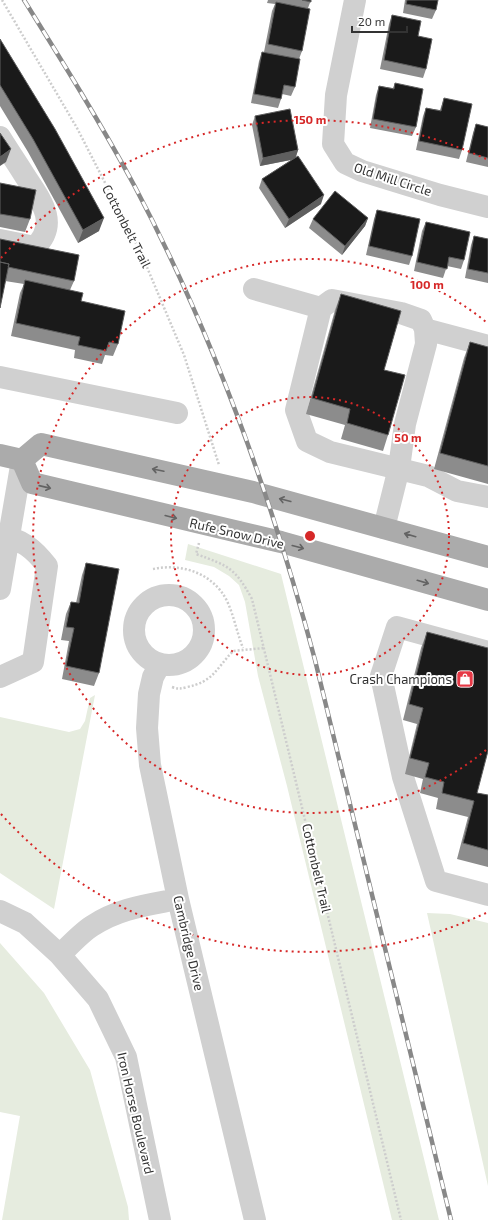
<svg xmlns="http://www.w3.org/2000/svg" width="488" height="1220" viewBox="0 0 488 1220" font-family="'Exo 2',sans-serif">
<rect width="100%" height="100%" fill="#fff"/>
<path fill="#e6ecdf" d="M188,544L281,574L439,1220H392L287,786L258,676L245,602L239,585L229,576L214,567L185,560Z
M95,695L54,909L0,873V717L69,732L80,729L85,721L90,698Z
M427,913L450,914L488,923V1186Z
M0,943L44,993L90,1070L128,1207L129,1220H2L20,1116L0,1112Z"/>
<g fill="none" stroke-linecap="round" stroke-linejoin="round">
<path stroke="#cdcdcd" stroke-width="2.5" stroke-dasharray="2 2" stroke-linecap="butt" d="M2,0L77,128L141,253L184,355L219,465
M199,543L196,554C229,566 235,568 252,599L401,1220
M153,569C182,563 213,573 227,601C234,616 237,633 243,648
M172,687C178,689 181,689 187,687C213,682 216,669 233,651L264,648"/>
<path stroke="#d0d0d0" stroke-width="22" d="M355,0L336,95L333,144L345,163L362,171L440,195L488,207
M0,137C8,150 17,163 25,176C40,199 60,223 35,247L0,240
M254,289L321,308
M425,329L488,346
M0,377L177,413
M384,528L399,468L405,424L426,344L425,329L421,320L401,313L332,300L321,308L296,410L307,441L330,452L428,476L457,491L488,497
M0,536C22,539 34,549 47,566L33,662L0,677
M0,589L22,460
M134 630a35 35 0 1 1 70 0a35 35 0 1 1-70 0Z
M488,652L397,627L381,676L403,777L436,881L488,895
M160,664L153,677L149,694L147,728L150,765L178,899L255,1220
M0,911L25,923L60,955L98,999L126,1057L160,1220
M60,955C70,945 81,933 92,926C119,908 148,905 178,899"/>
<path stroke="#ababab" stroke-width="22" d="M0,455L22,460
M22,460L32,483L281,542L488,600
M22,460L41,444L253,492L488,557"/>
<defs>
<path id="rail" d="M24,0C62,61 100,122 134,185C214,336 271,495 315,660L451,1220"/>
</defs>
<use href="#rail" stroke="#888" stroke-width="4.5"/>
<use href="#rail" stroke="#fff" stroke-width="3" stroke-dasharray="9" stroke-linecap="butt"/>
</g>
<path fill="#8c8c8c" d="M268,0H311L308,8L302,51L299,59L295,87L291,96L282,94L281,99L278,108L251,103L259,61L262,52H264L272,11L275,4L267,3Z
M405,0H438L436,10L432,19L403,13Z
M392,15L418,36L426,69L423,78L380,69L389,24Z
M0,39L99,231L78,243L28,152L0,106Z
M395,83L416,127L412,136L370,128L376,95L379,86L393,88Z
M444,98L462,150L459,159L416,150L423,116L426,108L440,110Z
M255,116L298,150L296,157L321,204L285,228L259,188L262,179L291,160L260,166L252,125Z
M476,124L488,127V167L466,162L473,133Z
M0,183L30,219L25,232L0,227Z
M377,210L412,256L409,265L366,255L374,219Z
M368,218L365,226L342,255L309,228L313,219Z
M426,222L464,260L461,269L447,266L443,278L414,271L422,231Z
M474,236L488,239V283L465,278L471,245Z
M0,239L74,281L70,290L81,301L118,344L113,356L105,355L102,364L74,358L75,350L11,336L20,293L24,284L5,281Z
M341,294L384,370L388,435L383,451L341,439L345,425L306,414L335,310Z
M470,342L488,347V484L434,469L464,358Z
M86,563L99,673L94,686L62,679L69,641L61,640L66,614L71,602L76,603L82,575Z
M427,632L477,793L488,795V867L457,859L468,817L436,809L438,798L420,793L423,779L405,774L417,724L403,720L421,648Z"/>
<path fill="#5f5f5f" d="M11,149L6,162L0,166V157Z
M298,150L295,159L260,166L263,158Z
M324,195L321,204L285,228L289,219Z
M104,218L99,231L78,243L83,230Z
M368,218L365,226L342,255L345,246Z"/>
<path fill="#1a1a1a" stroke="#5f5f5f" d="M302,0H311V2Z
M407,0H438L436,10L406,4Z
M276,2L310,9L302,51L268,44Z
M392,15L421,21L418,36L432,39L426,69L384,60Z
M0,39L55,129L104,218L83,230L33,139L0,85Z
M262,52L300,59L295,87L284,85L281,99L254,94Z
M395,83L423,89L416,127L373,119L379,86L394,89Z
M444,98L472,104L462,150L419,141L426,108L441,111Z
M290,109L298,150L263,158L255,116Z
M476,124L488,127V158L469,153Z
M0,133L11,149L0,157Z
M298,156L324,195L289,219L262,179Z
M0,183L36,190L30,219L0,214Z
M335,191L368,218L345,246L313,219Z
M377,210L420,219L412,256L369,246Z
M426,222L470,232L464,260L449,257L447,269L417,262Z
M474,236L488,239V273L468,269Z
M0,239L79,255L74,281L8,267L9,264L0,262Z
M0,262L9,264L0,308Z
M25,280L83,293L81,301L125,311L118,344L109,342L106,351L78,345L80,337L16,323Z
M341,294L401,311L384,370L405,375L388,435L347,423L350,409L312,398Z
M470,342L488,347V466L440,453Z
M86,563L119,569L99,673L66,666L74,628L66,627L71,602L79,603Z
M427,632L488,648V751L477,793L488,795V850L463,843L474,801L442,793L444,782L425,777L429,763L410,758L423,708L409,704Z"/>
<defs><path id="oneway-shaft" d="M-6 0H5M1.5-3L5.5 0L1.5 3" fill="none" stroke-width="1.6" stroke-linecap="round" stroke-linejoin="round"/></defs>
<g stroke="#636363">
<use href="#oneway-shaft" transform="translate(158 470) rotate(-168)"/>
<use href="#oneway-shaft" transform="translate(45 487) rotate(13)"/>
<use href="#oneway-shaft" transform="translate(285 500) rotate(-166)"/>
<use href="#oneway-shaft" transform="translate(171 517) rotate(14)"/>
<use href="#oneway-shaft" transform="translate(410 535) rotate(-164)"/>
<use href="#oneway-shaft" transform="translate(298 547) rotate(15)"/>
<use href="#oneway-shaft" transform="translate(423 582) rotate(16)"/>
</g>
<g fill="none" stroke="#d62828" stroke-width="2" stroke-dasharray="2 4">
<circle cx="310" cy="536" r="139"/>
<path d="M486 750A277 277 0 1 1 486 322"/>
<path d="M486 913A416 416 0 0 1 1 814M1 258A416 416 0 0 1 486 159"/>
</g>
<defs>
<symbol id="shop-square" viewBox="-11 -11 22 22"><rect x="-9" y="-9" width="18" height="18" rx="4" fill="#e63946" stroke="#fff"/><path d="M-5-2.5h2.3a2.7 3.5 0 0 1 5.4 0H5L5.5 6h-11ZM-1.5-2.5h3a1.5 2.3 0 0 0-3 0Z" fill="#fff"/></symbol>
</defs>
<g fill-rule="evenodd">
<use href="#shop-square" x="455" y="669" width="20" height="20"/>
</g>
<g text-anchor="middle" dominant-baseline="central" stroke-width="4" stroke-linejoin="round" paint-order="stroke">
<g font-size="13" fill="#333" stroke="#fff">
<text transform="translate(393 179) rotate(18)">Old Mill Circle</text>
<text transform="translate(127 226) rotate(63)">Cottonbelt Trail</text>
<text transform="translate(237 533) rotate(13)">Rufe Snow Drive</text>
<text transform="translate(317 868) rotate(77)">Cottonbelt Trail</text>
<text transform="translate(189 943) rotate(77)">Cambridge Drive</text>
<text transform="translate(136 1113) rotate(77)">Iron Horse Boulevard</text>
</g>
<g font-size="13" fill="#333" stroke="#fff" text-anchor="end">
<text x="452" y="679">Crash Champions</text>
</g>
</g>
<circle cx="310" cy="536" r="6" fill="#d62828" stroke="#fff" stroke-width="2"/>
<g font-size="12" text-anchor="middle" font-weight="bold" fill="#d62828" stroke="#fff" stroke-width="4" stroke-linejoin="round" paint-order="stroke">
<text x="310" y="124">150 m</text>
<text x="427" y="289">100 m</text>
<text x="408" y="442">50 m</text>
</g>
<path d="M352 26v6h55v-6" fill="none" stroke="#333333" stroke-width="2"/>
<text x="358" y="26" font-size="12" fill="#333333" stroke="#ffffff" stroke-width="3" paint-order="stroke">20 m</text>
</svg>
